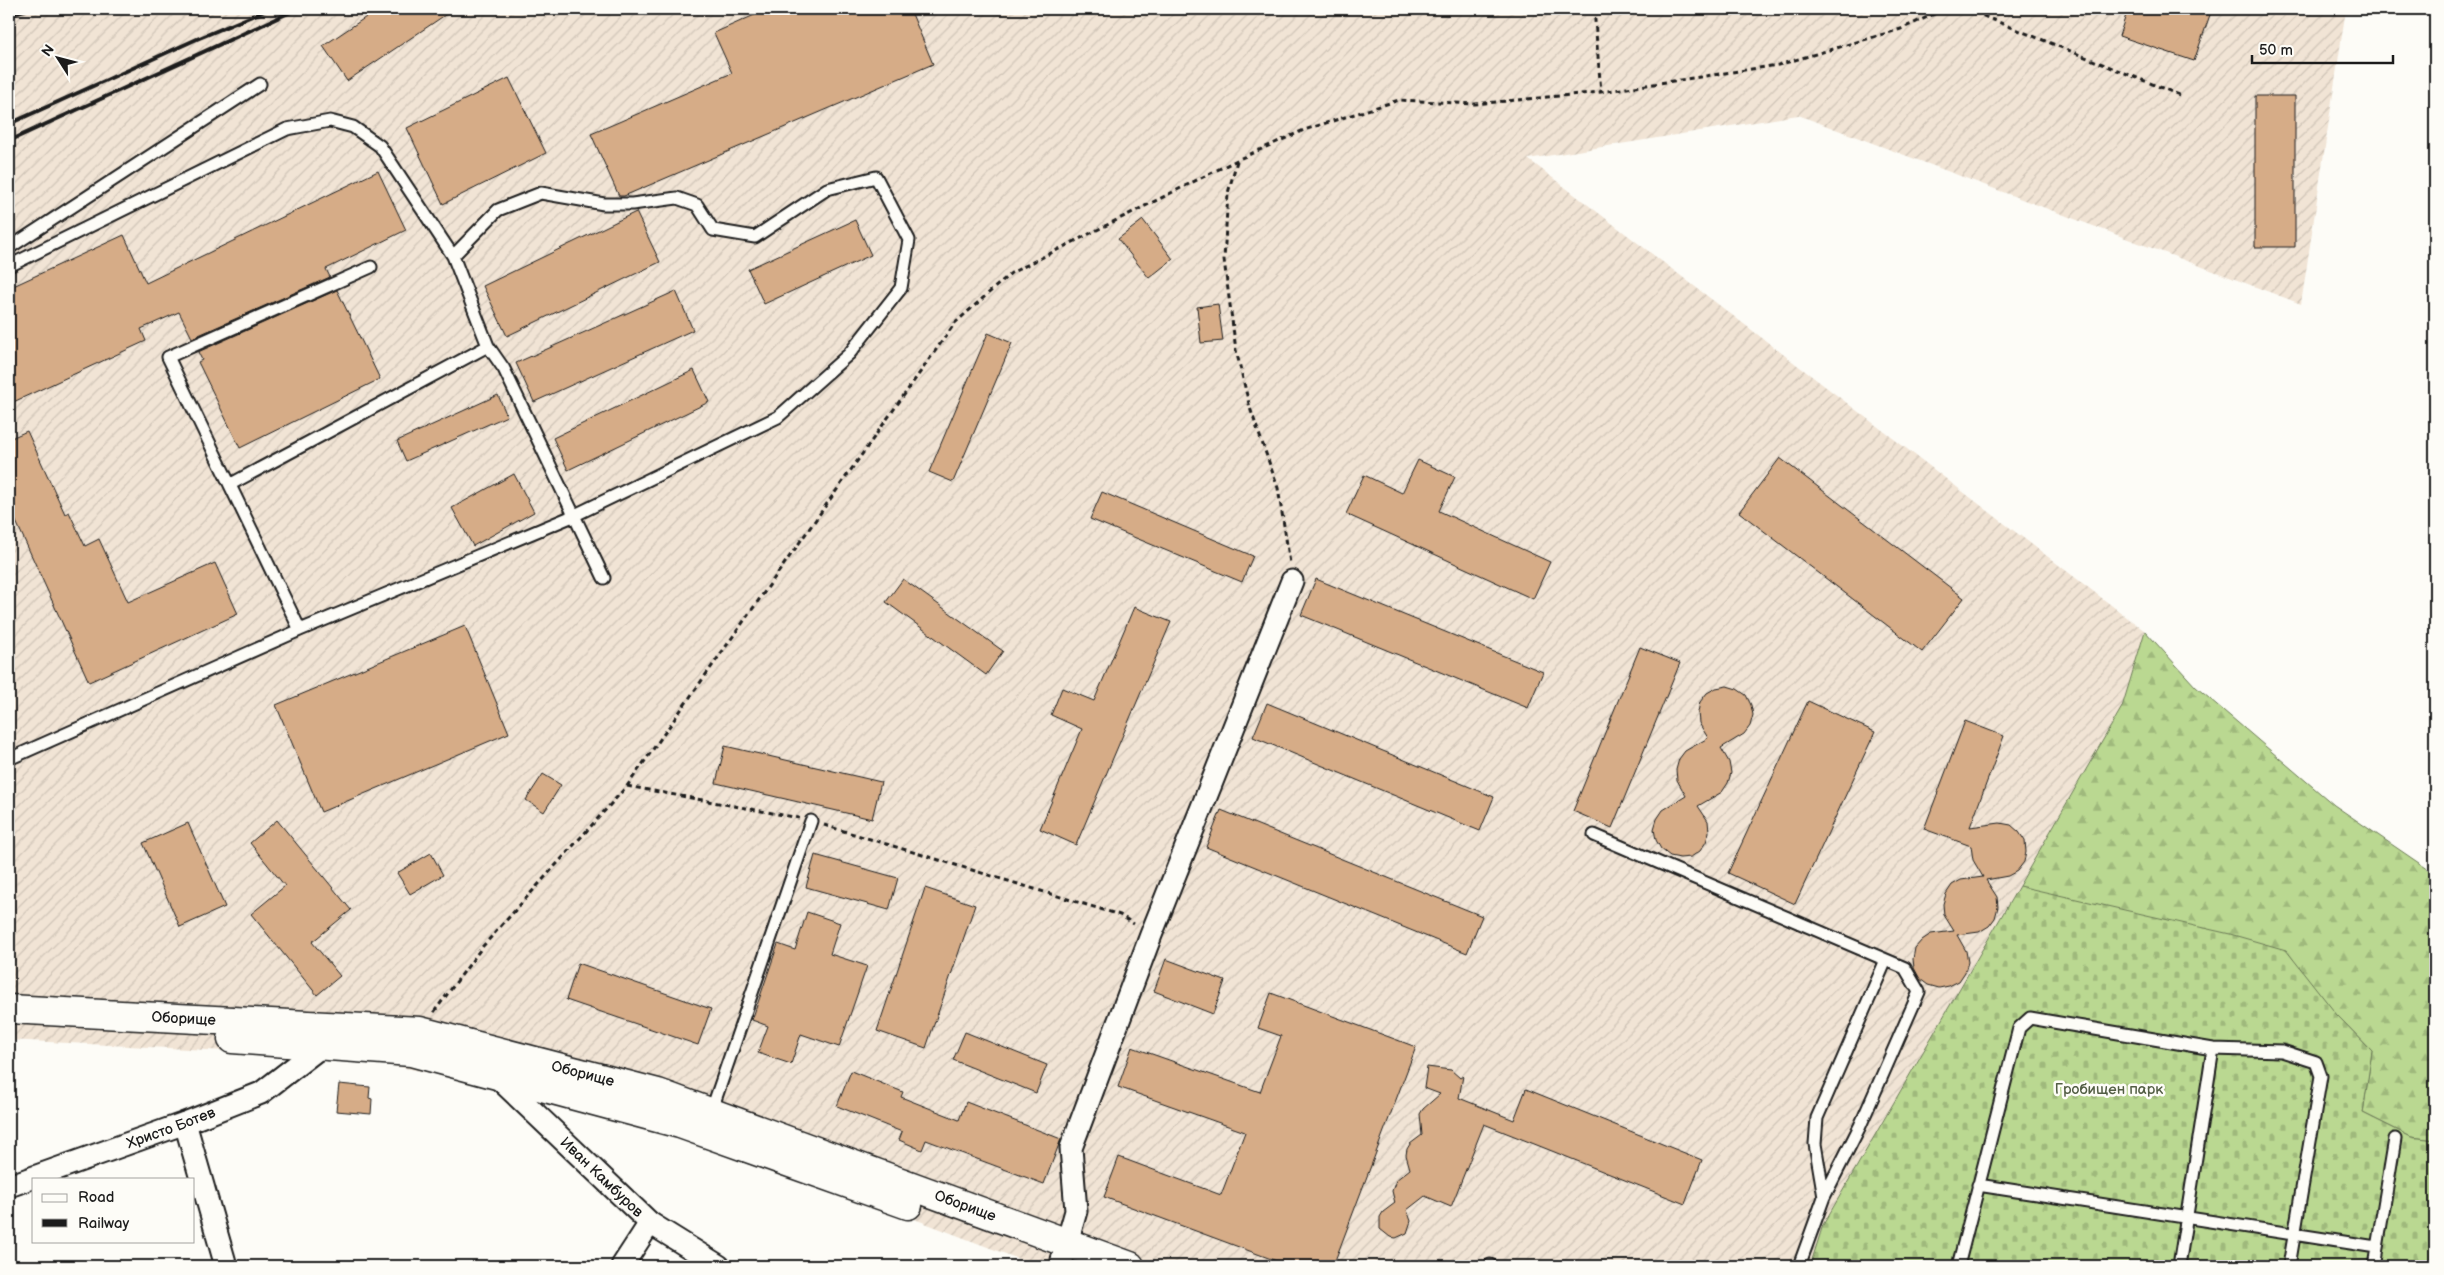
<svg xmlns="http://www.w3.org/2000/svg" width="2444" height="1275" viewBox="0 0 2444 1275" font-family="'Balsamiq Sans',sans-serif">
<defs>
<pattern id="industrial-furrows" width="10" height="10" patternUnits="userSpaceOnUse" patternTransform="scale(1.25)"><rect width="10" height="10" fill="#f1e4d5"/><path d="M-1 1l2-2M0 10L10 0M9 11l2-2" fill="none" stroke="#cec3b6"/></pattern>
<pattern id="forest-firs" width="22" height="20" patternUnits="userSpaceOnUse" patternTransform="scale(1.25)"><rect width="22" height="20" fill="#bad891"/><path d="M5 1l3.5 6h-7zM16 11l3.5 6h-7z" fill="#9fb97c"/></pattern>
<pattern id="cemetery-stones" width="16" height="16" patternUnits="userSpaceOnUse" patternTransform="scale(1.25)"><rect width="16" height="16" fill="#bad891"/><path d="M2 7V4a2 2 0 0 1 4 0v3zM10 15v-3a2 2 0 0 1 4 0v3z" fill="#9fb97c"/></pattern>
</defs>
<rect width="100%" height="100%" fill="#fdfcf7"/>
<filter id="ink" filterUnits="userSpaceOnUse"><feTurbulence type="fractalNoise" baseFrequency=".02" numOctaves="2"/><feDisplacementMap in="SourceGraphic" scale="10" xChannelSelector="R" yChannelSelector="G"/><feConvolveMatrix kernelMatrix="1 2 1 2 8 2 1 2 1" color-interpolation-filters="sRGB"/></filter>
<g filter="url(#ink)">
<path fill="url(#industrial-furrows)" d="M9,9H2346L2301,304L1798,115L1528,159L2145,631L2122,707L1823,1225L1812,1266H1037L797,1174L638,1121L467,1080L348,1057L9,1040Z"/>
<path fill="url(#forest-firs)" stroke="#6b7a56" d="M2145,631L2196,687L2334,805L2435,874V1140L2411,1137L2363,1113L2372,1051L2337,1015L2019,886L2122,707Z"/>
<path fill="url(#cemetery-stones)" stroke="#6b7a56" d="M2019,886L2230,934L2286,950L2337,1015L2372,1051L2363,1113L2411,1137L2435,1140V1266H1810L1823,1225Z"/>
<path fill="#d6ac87" stroke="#1c1c1c" d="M378,9H454L347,81L323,46Z
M768,9H910L933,64L624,196H619L591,134L732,73L714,33Z
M2128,9H2212L2194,61L2119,36Z
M509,78L546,153L443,204L407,128Z
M2255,96H2295V247H2255Z
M378,171L406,230L326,269L330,277L192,338L179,312L141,329L146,341L9,404V288L124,235L146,283Z
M636,212L660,262L507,336L483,286Z
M855,220L871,255L764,304L748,269Z
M1143,220L1173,259L1149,278L1118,239Z
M337,290L380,379L240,448L198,362L202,360L198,352Z
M676,291L693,330L534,402L516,363Z
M1218,304L1223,341L1201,343L1197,307Z
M988,333L1012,343L953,482L929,472Z
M694,370L709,402L568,470L553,438Z
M498,395L507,416L406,461L397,441Z
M27,431L65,514L69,512L85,546L99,539L128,602L215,563L238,614L89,682L9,506V439Z
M1780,458L1964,598L1922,652L1739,512Z
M1418,460L1455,477L1439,511L1550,562L1533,599L1346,514L1364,475L1402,493Z
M514,474L534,512L473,546L452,508Z
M1102,492L1253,556L1242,582L1090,519Z
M903,579L1003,651L986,675L886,602Z
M1316,579L1543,672L1528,708L1301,615Z
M1134,607L1171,622L1076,845L1040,829L1082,729L1051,715L1062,688L1094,701Z
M465,626L509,733L321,812L276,705Z
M1640,647L1680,663L1612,828L1573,811Z
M1727,686L1737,689L1746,695L1751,705L1753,715L1750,726L1744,734L1721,748L1729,762L1731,773L1728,783L1722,792L1698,806L1708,821L1709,832L1706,842L1700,851L1691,857L1680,858L1670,856L1661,849L1656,840L1654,829L1657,819L1663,810L1686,796L1677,780L1676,770L1679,759L1685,751L1708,738L1699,723L1698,712L1700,702L1707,693L1716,688Z
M1808,701L1875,732L1795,904L1728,873Z
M1267,703L1494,797L1480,831L1253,737Z
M1965,721L2004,736L1970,827L2000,823L2011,825L2019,832L2025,841L2026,852L2024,862L2017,871L2008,876L1986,880L1997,897L1998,907L1995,918L1989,926L1979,932L1957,935L1966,951L1968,962L1965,972L1959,981L1949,986L1939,988L1928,985L1920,979L1914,968L1913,959L1915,948L1922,940L1931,934L1954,931L1944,915L1943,904L1946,894L1952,885L1961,880L1983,877L1973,860L1971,846L1924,829Z
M725,746L881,782L872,819L716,783Z
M543,774L561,785L544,812L526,800Z
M1221,810L1482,916L1467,953L1206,847Z
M277,820L351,910L312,942L340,976L317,995L251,914L285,886L250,843Z
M188,823L225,907L180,927L143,843Z
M431,853L443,875L410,894L397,873Z
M815,855L898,878L889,910L806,887Z
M925,888L975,905L926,1048L877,1031Z
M807,912L840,923L830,954L867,966L839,1047L801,1034L791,1064L758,1053L768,1026L752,1020L778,944L795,950Z
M1166,959L1225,981L1213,1014L1154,991Z
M578,963L711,1009L698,1045L566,1000Z
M1271,993L1416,1047L1333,1266H1290L1104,1197L1119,1157L1221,1195L1245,1132L1118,1087L1132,1047L1260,1092L1281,1036L1258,1028Z
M965,1032L1047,1065L1036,1093L953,1060Z
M1427,1067L1451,1070L1460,1078L1463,1076L1459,1098L1514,1120L1526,1089L1702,1160L1685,1204L1484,1124L1451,1207L1425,1196L1407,1210L1411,1221L1407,1233L1396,1238L1390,1237L1380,1229V1217L1383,1212L1395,1203L1392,1191L1396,1180L1410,1169L1406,1155L1407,1149L1410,1144L1422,1135L1420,1114L1423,1109L1440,1094L1424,1088Z
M851,1071L903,1092L901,1097L959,1120L966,1102L1061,1139L1044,1184L926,1140L922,1150L899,1140L902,1132L837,1106Z
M339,1084L370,1087L369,1098L372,1099L371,1114L336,1111Z"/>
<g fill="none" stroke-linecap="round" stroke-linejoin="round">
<defs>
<path id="lane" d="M9,248L260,84
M9,266L287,129L330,121L353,127L380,146L453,256L488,346L504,369L604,578
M231,484L488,346
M300,630L168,357L371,267
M9,759L300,630L573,516L778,417L849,354L901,288L909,240L876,177L827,189L755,237L713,230L697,205L677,198L632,204H604L541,193L498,210L453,256
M1594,835L1905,968L1919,992L1860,1126L1824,1197L1799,1266
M711,1112L811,821
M1978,1185L2376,1247
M1824,1197L1815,1144L1817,1118L1886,960
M1490,1265L1492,1266
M1958,1266L2019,1028L2030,1018L2213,1049L2282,1051L2316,1062L2321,1076L2289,1266
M2179,1266L2213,1049
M2374,1266L2395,1139"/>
<g id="street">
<path id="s1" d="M494,1074L650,1223L719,1266"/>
<path d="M185,1123L226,1266"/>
<path id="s2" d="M9,1186L185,1123L261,1093L322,1046"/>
<path d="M1062,1260L1076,1211L1071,1148L1151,935L1292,581"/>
<path d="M622,1266L650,1223"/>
</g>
<g id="secondary">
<path id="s3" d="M9,1009L420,1031L658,1093L1130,1266"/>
<path d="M232,1039L411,1052L680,1124L908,1205"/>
</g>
</defs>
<use href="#lane" stroke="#1c1c1c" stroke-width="15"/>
<use href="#street" stroke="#1c1c1c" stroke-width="25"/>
<use href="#secondary" stroke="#1c1c1c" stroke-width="31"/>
<path stroke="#1c1c1c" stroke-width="3" stroke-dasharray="5 4" stroke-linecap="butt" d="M1594,9L1601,92
M1966,9L2182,96
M1237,161L1228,193L1224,260L1236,350L1250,408L1278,488L1290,563
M627,786L799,818
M824,825L1120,915L1134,924
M434,1012L483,946L627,786L955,323L1011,273L1237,160L1304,130L1399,100L1475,104L1601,92L1778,65L1901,29L1945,9"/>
<use href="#lane" stroke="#fdfcf7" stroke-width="11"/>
<use href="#street" stroke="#fdfcf7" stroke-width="21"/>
<use href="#secondary" stroke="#fdfcf7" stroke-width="28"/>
<path stroke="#1c1c1c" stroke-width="4" d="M9,15L27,9
M9,124L197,39L269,9
M9,141L297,9"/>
</g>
</g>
<g text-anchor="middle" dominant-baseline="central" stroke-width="5" stroke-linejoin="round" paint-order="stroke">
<g font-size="15" fill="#1c1c1c" stroke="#fdfcf7">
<text stroke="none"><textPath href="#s3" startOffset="175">Оборище</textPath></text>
<text stroke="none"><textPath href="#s3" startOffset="580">Оборище</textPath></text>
<text stroke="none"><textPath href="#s2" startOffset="172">Христо Ботев</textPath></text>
<text stroke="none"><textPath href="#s1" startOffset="149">Иван Камбуров</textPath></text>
<text stroke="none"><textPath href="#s3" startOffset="985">Оборище</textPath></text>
</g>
<g font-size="15" fill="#535e45" stroke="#fdfcf7">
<text x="2109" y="1089">Гробищен парк</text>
</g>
</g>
<rect width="2444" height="1275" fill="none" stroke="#fdfcf7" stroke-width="30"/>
<rect x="15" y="15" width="2414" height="1245" fill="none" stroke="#1c1c1c" stroke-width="2" filter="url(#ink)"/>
<rect x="32" y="1178" width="162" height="65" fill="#fdfcf7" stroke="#a3a29f"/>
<rect x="42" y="1194" width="25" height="8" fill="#fdfcf7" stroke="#a3a29f"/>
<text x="78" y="1202" font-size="15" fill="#1c1c1c">Road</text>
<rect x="42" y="1219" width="25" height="8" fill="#1c1c1c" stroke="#a3a29f"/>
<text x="78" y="1228" font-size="15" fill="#1c1c1c">Railway</text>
<g transform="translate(58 58) rotate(306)" stroke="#fdfcf7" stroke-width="4" paint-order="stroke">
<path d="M0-4L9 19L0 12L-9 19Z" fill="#1c1c1c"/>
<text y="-8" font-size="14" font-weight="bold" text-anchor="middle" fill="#1c1c1c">N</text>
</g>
<path d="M2252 55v8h141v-8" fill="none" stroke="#1c1c1c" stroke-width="2.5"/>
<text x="2259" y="55" font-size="15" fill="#1c1c1c" stroke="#fdfcf7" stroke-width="4" paint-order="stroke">50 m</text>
</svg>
